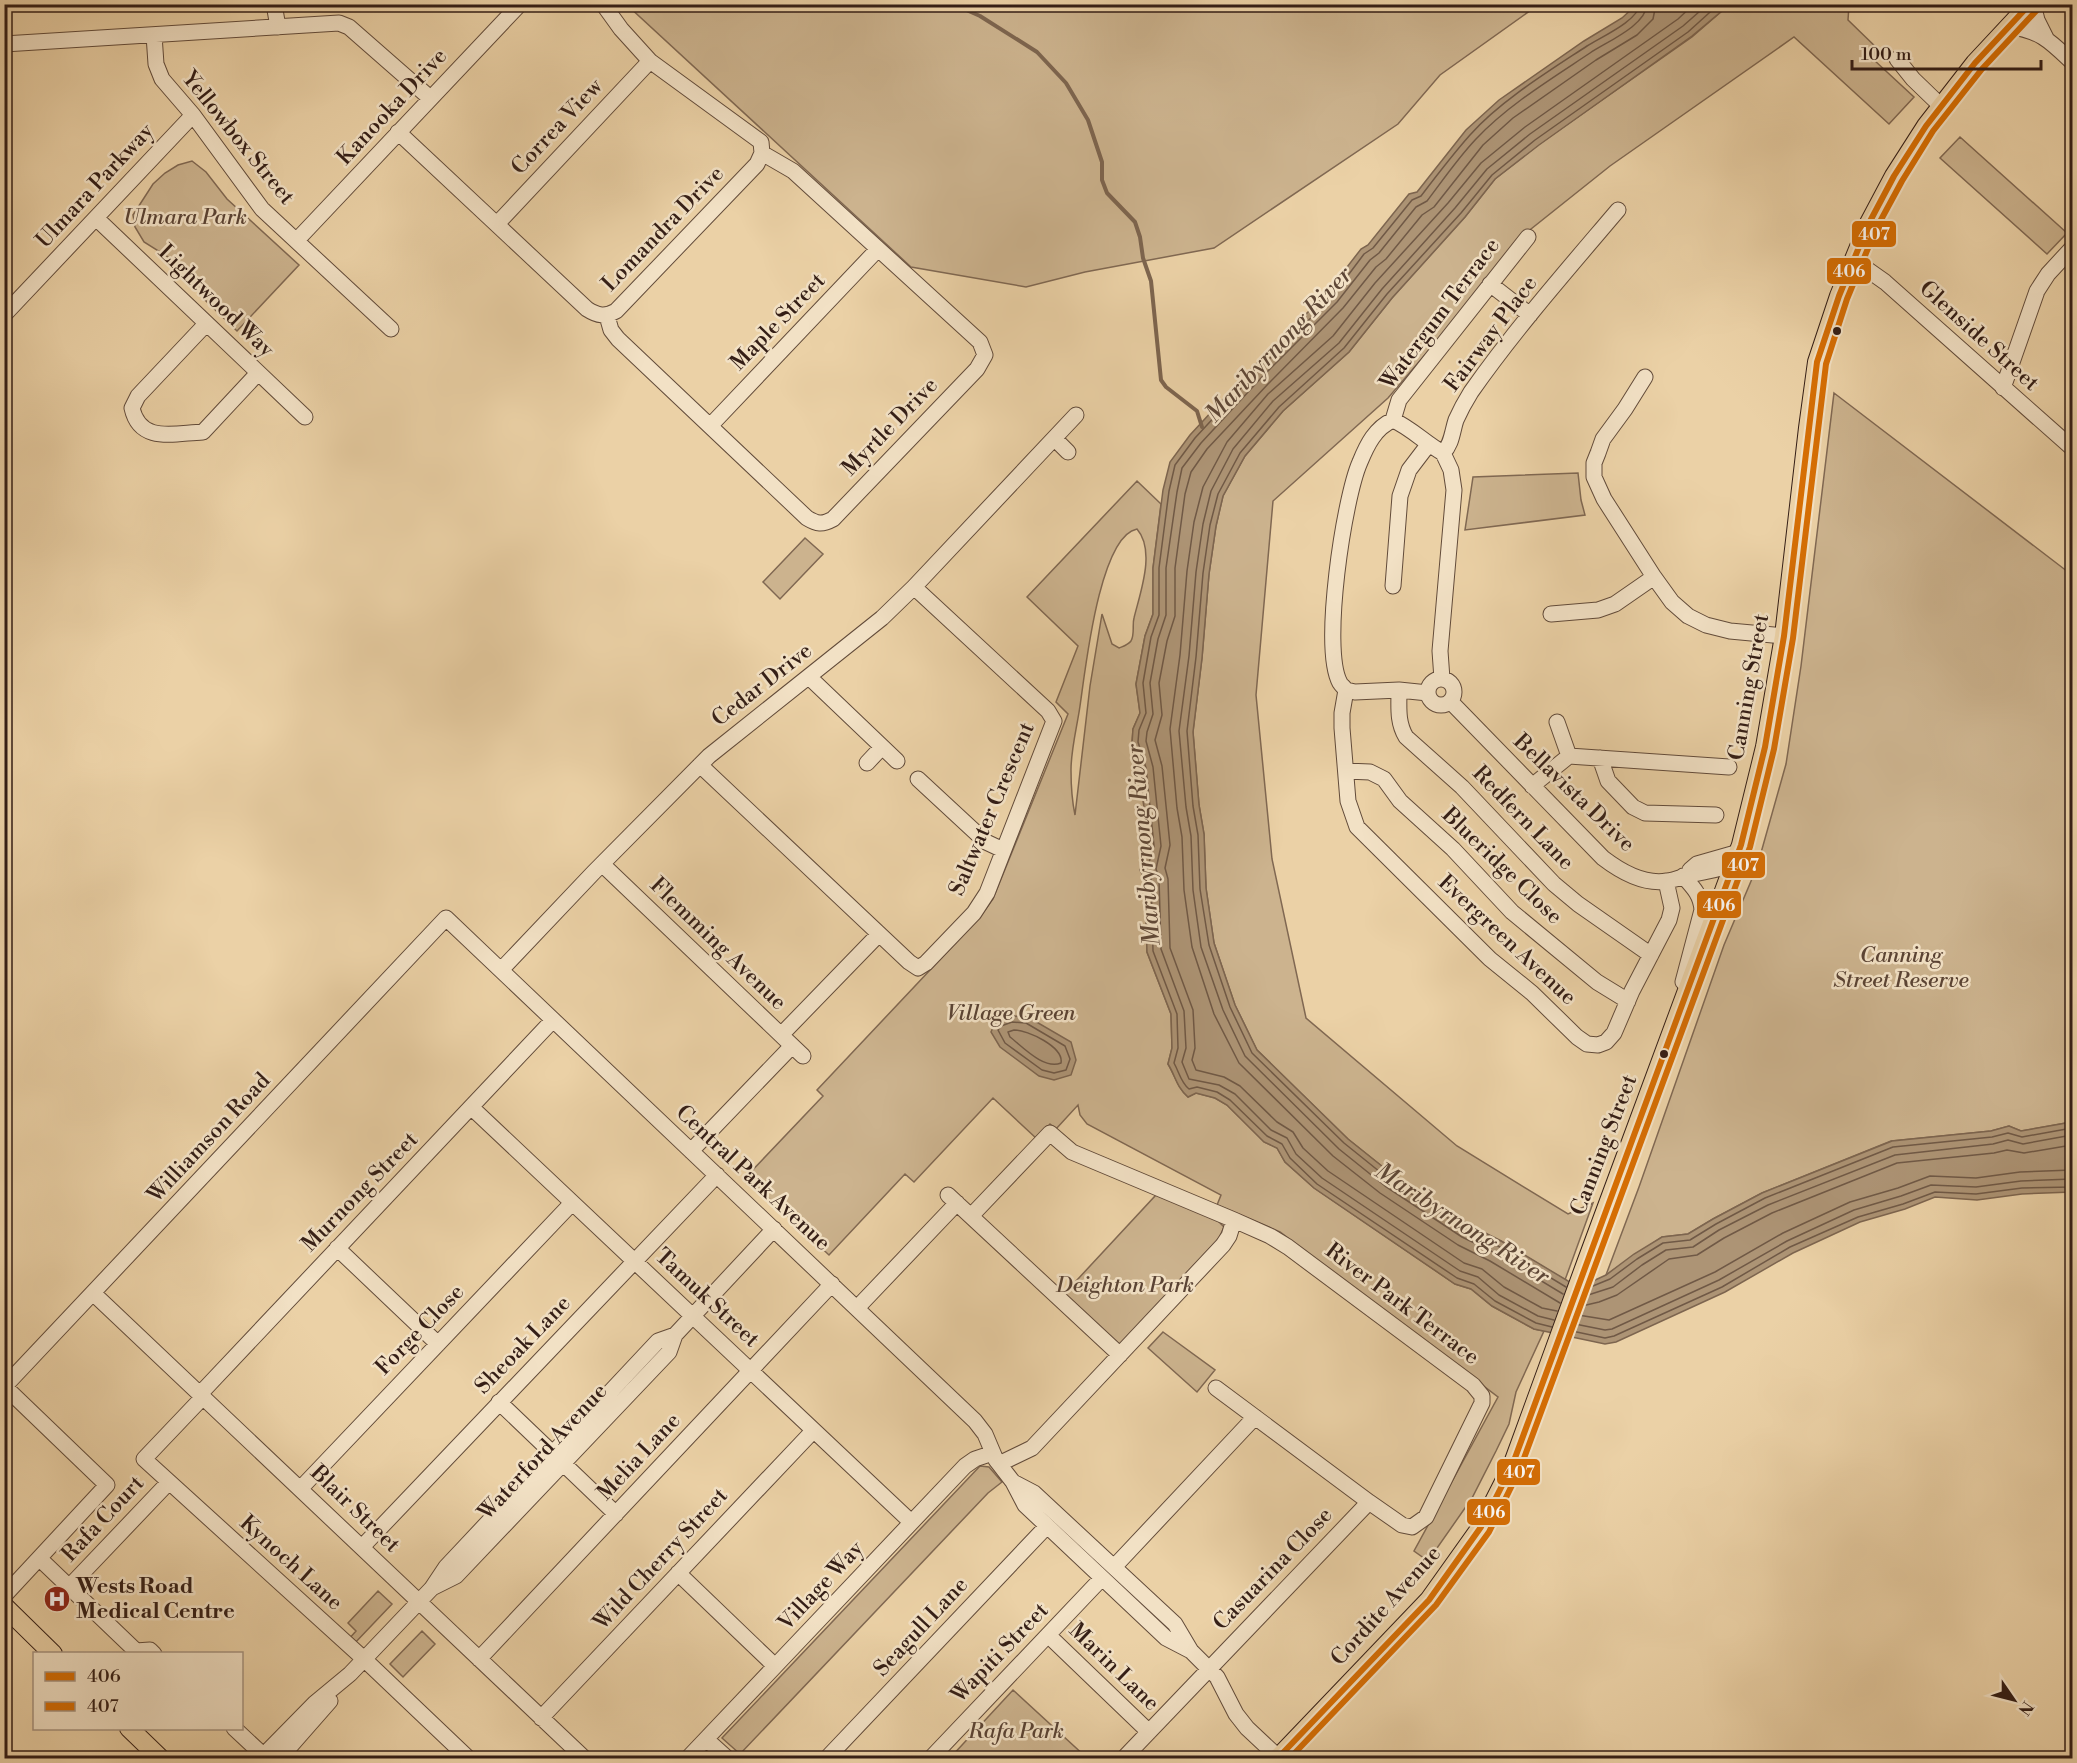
<svg xmlns="http://www.w3.org/2000/svg" width="2077" height="1763" viewBox="0 0 2077 1763" font-family="'Libre Bodoni',serif">
<rect width="100%" height="100%" fill="#ebd1a6"/>
<filter id="stains"><feTurbulence type="fractalNoise" baseFrequency=".00333" numOctaves="4"/><feColorMatrix values="0 0 0 0 .2 0 0 0 0 .09 0 0 0 0 .02 0 0 0 .5 -.17"/></filter>
<radialGradient id="worn" r=".72"><stop offset=".6" stop-color="#630" stop-opacity="0"/><stop offset="1" stop-color="#630" stop-opacity=".3"/></radialGradient>
<path fill="#ccb38e" stroke="#806852" stroke-width="1.5" fill-rule="evenodd" d="M627,5H1538L1440,75L1398,124L1214,248L1085,272L1026,287L911,267Z
M1729,5H1849L1848,20L1881,52L1874,60L1914,97L1889,124L1794,37L1610,166L1526,233L1483,287L1388,398L1273,501L1256,695L1272,859L1306,1018L1457,1146L1568,1214L1593,1203L1565,1280L1501,1241L1469,1225L1393,1175L1348,1139L1257,1050L1235,1005L1214,943L1206,888L1204,834L1199,805L1193,732L1202,658L1209,574L1216,526L1223,496L1245,456L1283,411L1349,352L1392,298L1465,217L1495,179L1538,145L1692,37Z
M1960,137L2067,233L2047,254L1940,158Z
M192,161L206,172L227,199L299,265L237,331L203,298L192,272L144,242L135,227L133,215L153,184L165,173L178,165Z
M1834,393L2072,575V1122L2021,1131L2009,1126L1991,1131L1891,1141L1762,1193L1713,1219L1688,1234L1662,1237L1606,1275L1639,1187L1724,945L1757,867L1786,764L1801,666Z
M1578,473L1581,500L1585,515L1465,530L1473,477Z
M1137,481L1161,504L1153,568V614L1145,636L1136,684L1140,713L1133,729L1132,743L1140,769L1148,847L1144,863L1140,870L1145,879L1147,952L1171,1014L1172,1048L1168,1064C1176,1077 1176,1086 1188,1097L1196,1093L1215,1098L1227,1105L1264,1142L1277,1148L1285,1162L1314,1188L1455,1284L1471,1289L1492,1306L1534,1329L1544,1331L1516,1392L1509,1424L1496,1451L1472,1498L1428,1561L1414,1551L1498,1397L1280,1232L1217,1205L1221,1195L1087,1124L1080,1115L1078,1105L1056,1129L1050,1124L1037,1139L993,1098L914,1182L905,1174L829,1255L746,1177L823,1096L817,1090L980,917L993,899L1068,714L1056,702L1078,646L1027,597ZM1137,529C1156,551 1140,593 1134,618C1132,625 1135,634 1131,641C1128,645 1124,646 1119,648L1112,644L1102,614L1090,686L1075,815C1072,801 1071,785 1071,770C1071,749 1077,727 1080,706C1085,673 1099,536 1137,529Z
M805,538L823,554L780,599L763,582Z
M1156,1195L1216,1219L1224,1227L1219,1238L1120,1347L1064,1294Z
M1163,1332L1215,1370L1197,1392L1148,1348Z
M980,1466L989,1467L1002,1482L988,1493L740,1754L722,1738Z
M378,1591L392,1604L353,1645L348,1640L356,1631L348,1623Z
M422,1631L435,1644L403,1677L390,1664Z
M1013,1690L1087,1758H950Z"/>
<path fill="#ad9475" stroke="#7d654f" stroke-width="1.5" d="M1636,5H1729L1692,36L1539,145L1495,179L1465,217L1392,298L1349,352L1283,411L1245,456L1223,496L1216,526L1209,574L1202,658L1193,732L1199,805L1204,834L1206,888L1214,943L1235,1005L1257,1050L1348,1139L1393,1175L1469,1225L1501,1241L1568,1281L1580,1284L1593,1281L1606,1275L1634,1254L1662,1237L1688,1234L1713,1219L1762,1193L1892,1141L1991,1131L2009,1126L2021,1131L2072,1122V1192L2022,1194L1977,1200L1935,1197L1905,1209L1860,1222L1793,1253L1725,1292L1616,1342L1605,1344L1534,1329L1492,1306L1471,1289L1455,1284L1314,1188L1285,1162L1277,1148L1264,1142L1227,1105L1215,1098L1196,1093L1188,1097C1176,1086 1176,1077 1168,1064L1172,1048L1171,1014L1147,952L1145,880L1140,870L1144,863L1148,847L1140,769L1132,743L1133,729L1140,713L1136,684L1145,636L1153,614V568L1163,490L1170,462L1190,435L1252,368L1327,293L1361,249L1368,245L1409,194L1417,192L1466,130L1499,100L1584,41L1622,18Z
M1012,1016L1028,1017L1071,1042L1076,1060L1071,1075L1054,1080L1039,1076L1000,1047L991,1032L996,1021Z"/>
<g fill="none" stroke-linecap="round" stroke-linejoin="round">
<path stroke="#705946" stroke-width="1.5" d="M1012,1022L1026,1023L1065,1046L1070,1059L1066,1070L1054,1073L1042,1070L1005,1043L998,1030L1001,1026Z
M1014,1030C1028,1030 1064,1047 1061,1063C1044,1070 1023,1047 1010,1037L1008,1032Z
M1566,1287L1498,1246L1466,1230L1390,1180L1344,1143L1252,1053L1230,1007L1209,945L1200,889L1198,835L1193,806L1187,731L1196,657L1203,573L1210,525L1218,494L1240,453L1279,407L1344,348L1387,294L1461,213L1492,175L1535,140L1688,32L1719,4
M1588,1288L1610,1279L1637,1259L1663,1243L1690,1240L1716,1224L1765,1198L1893,1147L1992,1137L2008,1133L2022,1137L2072,1128
M1563,1294L1495,1253L1462,1237L1385,1186L1339,1149L1245,1056L1223,1010L1201,947L1193,890L1191,836L1186,807L1179,731L1189,656L1196,572L1203,524L1211,491L1233,449L1273,401L1339,343L1382,289L1455,208L1487,169L1530,134L1683,26L1708,4
M1585,1296L1613,1287L1642,1265L1666,1250L1693,1247L1719,1230L1768,1205L1895,1155L1993,1144L2008,1140L2023,1144L2072,1135
M1560,1303L1490,1261L1458,1245L1380,1193L1333,1156L1239,1063L1214,1014L1192,947L1184,890L1182,837L1177,808L1170,729L1180,655L1187,571L1194,522L1203,487L1227,442L1268,394L1333,336L1375,283L1448,203L1481,163L1525,127L1678,19L1694,4
M1582,1306L1599,1302L1617,1295L1669,1259L1697,1255L1724,1238L1772,1213L1897,1163L1994,1153L2007,1150L2024,1153L2072,1145
M1557,1311L1542,1308L1504,1287L1482,1269L1464,1263L1328,1171L1303,1148L1293,1132L1277,1122L1240,1086L1224,1077L1196,1070L1192,1060L1195,1048L1193,1010L1170,948L1168,879L1165,868L1170,845L1162,766L1155,740L1162,715L1159,683L1167,641L1175,616V568L1185,494L1191,472L1207,449L1268,384L1343,308L1376,267L1386,259L1422,215L1434,207L1483,145L1513,118L1596,60L1637,35L1653,19L1656,4
M1578,1315L1609,1320L1715,1272L1783,1233L1850,1202L1898,1188L1930,1176L1976,1178L2020,1172L2072,1170
M1554,1320L1538,1316L1499,1295L1478,1277L1460,1271L1322,1178L1296,1154L1287,1138L1271,1130L1235,1094L1219,1085L1189,1079L1182,1062L1186,1048L1184,1011L1161,949L1159,879L1156,869L1161,846L1153,767L1146,741L1147,732L1153,714L1150,683L1158,639L1166,615V568L1177,492L1182,468L1201,443L1262,377L1337,302L1370,260L1379,253L1416,207L1427,201C1443,180 1458,158 1476,139C1508,105 1551,79 1590,53C1606,42 1646,26 1647,4
M1575,1324L1605,1330L1612,1329L1719,1280L1787,1241L1854,1210L1901,1196L1931,1185L1976,1187L2021,1181L2072,1179
M1552,1327L1536,1323L1495,1301L1474,1284L1457,1278L1317,1184L1290,1158L1282,1144L1267,1136L1230,1100L1217,1092L1197,1087L1189,1089C1181,1083 1179,1072 1174,1063L1178,1048L1177,1014L1153,951L1151,879L1147,869L1154,846L1146,768L1138,742L1139,730L1146,713L1143,683L1151,637L1159,615V568L1169,491L1175,465L1195,438L1256,372L1331,298L1364,254L1373,248L1412,200L1421,196C1437,175 1453,154 1470,135C1500,101 1549,71 1587,46C1601,37 1638,21 1640,4
M1572,1331L1605,1338L1614,1336L1722,1287L1790,1247L1858,1217L1903,1204L1935,1192L1976,1194L2022,1188L2072,1187"/>
<path stroke="#7d654f" stroke-width="4" d="M953,4L980,16L1037,52L1066,83L1088,120L1102,162V180L1107,193L1135,222L1140,237L1143,258L1151,281L1161,380L1166,387L1197,411L1202,427"/>
<defs>
<path id="minor" d="M274,4L278,27
M2033,4L2037,20L2046,38
M2009,26C2041,31 2050,41 2072,62
M154,35L156,64L162,79L193,115L262,209L391,329
M4,44L339,23L349,27L430,98
M1897,59L1913,79L1941,106
M398,132L587,309C598,316 605,317 616,311L757,164L762,153L761,142L650,61L621,29L603,4
M96,218L305,417
M497,224L650,61
M297,240L520,4
M1851,266L1868,270L1885,282L2072,448
M1490,284L1530,315
M4,315L193,115
M607,316L611,330L618,339L807,518C817,524 822,525 833,519L977,369L985,355L980,342L793,171L762,153
M206,324L138,396L132,408C140,444 174,433 203,432L258,373
M1645,377L1625,409L1603,439L1598,453L1594,463V477L1604,499L1654,577L1672,602L1688,616L1706,625L1730,631L1784,636
M2003,388L2037,291L2048,274L2072,248
M1393,420L1399,400L1528,237
M710,426L878,249
M1055,439L1068,452
M1393,586L1400,496L1409,470L1428,445
M1551,614L1598,610L1615,604L1654,577
M809,677L897,761
M1442,679L1440,651L1454,490L1451,470L1443,453C1452,444 1452,432 1456,420C1460,411 1466,400 1471,392C1516,328 1568,269 1618,210
M1428 692a13 13 0 1 1 26 0a13 13 0 1 1-26 0Z
M1346,690L1342,713V728L1348,801L1357,827L1490,959L1532,993L1577,1037L1587,1044L1598,1045L1606,1042L1614,1033L1632,991L1669,920L1672,908L1666,881
M1346,690C1344,687 1341,685 1340,683C1321,649 1344,498 1360,462C1367,445 1375,428 1393,420C1411,428 1425,443 1443,453
M1346,690L1355,692L1399,690L1428,693
M1399,690C1399,707 1397,722 1406,737L1462,787L1554,884L1578,904L1651,955
M1450,701L1603,858C1620,871 1643,885 1667,881C1676,880 1685,875 1694,874C1708,871 1721,869 1734,864
M1557,722L1569,756
M1600,758L1608,781L1633,807L1645,813L1716,815
M867,763L882,747
M700,765L909,962L918,968L926,963L974,913L987,893L1054,721L1048,711L914,587
M1346,771L1370,772L1384,779L1400,801L1453,849L1512,912L1597,982L1628,1001
M918,779L986,842L1003,850
M1532,786L1569,756L1729,767
M602,864L803,1056
M1690,870L1697,864L1739,852
M501,970L594,872L709,756L882,618L914,587L1076,415
M1683,982L1702,910C1701,895 1693,887 1683,876
M781,1035L879,934
M471,1107L911,1522
M691,1151L792,1046
M948,1195L1120,1355
M971,1216L1050,1133L1072,1152L1234,1220L1270,1236L1288,1247L1473,1385L1482,1396V1403L1426,1517L1412,1527L1402,1525L1369,1502L1216,1388
M337,1248L438,1344
M94,1294L584,1758
M857,1308L957,1203
M4,1387L446,918L975,1421L985,1434L996,1460L1013,1482L1025,1505L1166,1638L1191,1651
M199,1395L553,1020
M203,1397L144,1459L364,1659L468,1758
M499,1402L616,1514
M999,1464L1032,1448L1223,1245L1229,1236L1234,1220
M1013,1482L1034,1493L1175,1624L1191,1651L1217,1677L1236,1714L1247,1728L1279,1758
M301,1488L572,1203
M362,1547L717,1175
M40,1559L136,1651L150,1650L154,1654
M1114,1567L1255,1417
M678,1573L775,1666
M69,1587L169,1482
M432,1588L456,1576L669,1352L675,1335
M4,1596L107,1485L5,1387
M1048,1635L1149,1732
M479,1659L832,1284
M541,1718L813,1431
M234,1728L264,1756
M706,1739L727,1758
M261,1758L315,1703L350,1674L432,1588L446,1567L658,1341L675,1335L774,1229
M280,1758L330,1701
M688,1758L965,1466L975,1459L993,1453
M827,1758L1047,1526
M931,1758L1102,1578
M1124,1758L1369,1502"/>
<path id="major" d="M4,1606L53,1654
M129,1728L160,1758
M1278,1758L1429,1600L1481,1527L1512,1466L1586,1263L1741,845L1765,747L1784,636L1808,428L1817,362L1839,296L1868,225L1894,176L1926,126L1975,63L2030,4"/>
</defs>
<use href="#minor" stroke="#624b3a" stroke-width="17"/>
<use href="#major" stroke="#341e16" stroke-width="20"/>
<use href="#minor" stroke="#f2e1c5" stroke-width="15"/>
<use href="#major" stroke="#ebd1a6" stroke-width="18"/>
<defs>
<path id="bus-1" d="M1278,1758L1429,1600L1481,1527L1512,1466L1741,845L1765,747L1784,636L1817,362L1839,296L1868,225L1894,176L1926,126L1975,63L2030,4"/>
<path id="bus-2" d="M1290,1758L1436,1605L1489,1532L1520,1469L1750,847L1774,749L1793,638L1826,364L1847,299L1876,229L1902,181L1933,131L1982,69L2037,10"/>
</defs>
<use href="#bus-1" stroke="#f2e1c5" stroke-width="10"/>
<use href="#bus-2" stroke="#f2e1c5" stroke-width="10"/>
<use href="#bus-1" stroke="#d66e04" stroke-width="6"/>
<use href="#bus-2" stroke="#d66e04" stroke-width="6"/>
</g>
<defs>
<symbol id="hospital-disc" viewBox="-11 -11 22 22"><circle r="9.5" fill="#8f2418" stroke="#f2e1c5"/><path d="M-5-5h3v3.5h4V-5h3V5h-3V1.5h-4V5h-3Z" fill="#fff"/></symbol>
</defs>
<g fill-rule="evenodd">
<use href="#hospital-disc" x="42" y="1584" width="30" height="30"/>
</g>
<g fill="#341e16" stroke="#f2e1c5" stroke-width="2">
<circle cx="1837" cy="331" r="5"/>
<circle cx="1664" cy="1054" r="5"/>
</g>
<g text-anchor="middle" dominant-baseline="central" stroke-width="5" stroke-linejoin="round" paint-order="stroke">
<g font-size="22" fill="#341e16" stroke="#f2e1c5">
<text transform="translate(392 107) rotate(-47)">Kanooka Drive</text>
<text transform="translate(557 127) rotate(-47)">Correa View</text>
<text transform="translate(238 138) rotate(51)">Yellowbox Street</text>
<text transform="translate(95 186) rotate(-47)">Ulmara Parkway</text>
<text transform="translate(663 229) rotate(-46)">Lomandra Drive</text>
<text transform="translate(216 301) rotate(44)">Lightwood Way</text>
<text transform="translate(1440 314) rotate(-53)">Watergum Terrace</text>
<text transform="translate(778 322) rotate(-46)">Maple Street</text>
<text transform="translate(1491 334) rotate(-53)">Fairway Place</text>
<text transform="translate(1979 336) rotate(42)">Glenside Street</text>
<text transform="translate(890 427) rotate(-46)">Myrtle Drive</text>
<text transform="translate(762 685) rotate(-38)">Cedar Drive</text>
<text transform="translate(1749 687) rotate(-80)">Canning Street</text>
<text transform="translate(1574 793) rotate(44)">Bellavista Drive</text>
<text transform="translate(992 809) rotate(-67)">Saltwater Crescent</text>
<text transform="translate(1523 818) rotate(46)">Redfern Lane</text>
<text transform="translate(1502 866) rotate(44)">Blueridge Close</text>
<text transform="translate(1507 940) rotate(43)">Evergreen Avenue</text>
<text transform="translate(718 944) rotate(44)">Flemming Avenue</text>
<text transform="translate(209 1138) rotate(-47)">Williamson Road</text>
<text transform="translate(1604 1145) rotate(-69)">Canning Street</text>
<text transform="translate(753 1178) rotate(43)">Central Park Avenue</text>
<text transform="translate(360 1192) rotate(-46)">Murnong Street</text>
<text transform="translate(707 1298) rotate(43)">Tamuk Street</text>
<text transform="translate(1402 1304) rotate(37)">River Park Terrace</text>
<text transform="translate(420 1330) rotate(-46)">Forge Close</text>
<text transform="translate(523 1345) rotate(-46)">Sheoak Lane</text>
<text transform="translate(543 1452) rotate(-47)">Waterford Avenue</text>
<text transform="translate(639 1457) rotate(-47)">Melia Lane</text>
<text transform="translate(355 1509) rotate(44)">Blair Street</text>
<text transform="translate(103 1519) rotate(-47)">Rafa Court</text>
<text transform="translate(661 1559) rotate(-47)">Wild Cherry Street</text>
<text transform="translate(291 1563) rotate(42)">Kynoch Lane</text>
<text transform="translate(1273 1569) rotate(-46)">Casuarina Close</text>
<text transform="translate(821 1586) rotate(-47)">Village Way</text>
<text transform="translate(1386 1606) rotate(-48)">Cordite Avenue</text>
<text transform="translate(921 1627) rotate(-47)">Seagull Lane</text>
<text transform="translate(1000 1653) rotate(-46)">Wapiti Street</text>
<text transform="translate(1114 1667) rotate(44)">Marin Lane</text>
</g>
<g font-size="22" font-style="italic" fill="#5a4334" stroke="#f2e1c5">
<text x="185" y="217">Ulmara Park</text>
<text x="1901" y="955">Canning<tspan x="1901" dy="25">Street Reserve</tspan></text>
<text x="1011" y="1013">Village Green</text>
<text x="1125" y="1285">Deighton Park</text>
<text x="1016" y="1731">Rafa Park</text>
</g>
<g font-size="22" font-weight="bold" fill="#341e16" stroke="#f2e1c5" text-anchor="start">
<text x="76" y="1586">Wests Road<tspan x="76" dy="25">Medical Centre</tspan></text>
</g>
<g font-size="24" font-style="italic" fill="#5e4737" stroke="#f2e1c5">
<text transform="translate(1279 345) rotate(-47)">Maribyrnong River</text>
<text transform="translate(1144 845) rotate(-95)">Maribyrnong River</text>
<text transform="translate(1462 1224) rotate(33)">Maribyrnong River</text>
</g>
</g>
<g stroke="#f2e1c5" stroke-width="2">
<rect x="1851" y="220" width="46" height="28" rx="6" fill="#d66e04"/>
<rect x="1826" y="257" width="46" height="28" rx="6" fill="#d66e04"/>
<rect x="1721" y="851" width="45" height="28" rx="6" fill="#d66e04"/>
<rect x="1696" y="890" width="46" height="29" rx="6" fill="#d66e04"/>
<rect x="1496" y="1458" width="45" height="28" rx="6" fill="#d66e04"/>
<rect x="1466" y="1498" width="45" height="28" rx="6" fill="#d66e04"/>
</g>
<g font-size="16" text-anchor="middle" font-weight="bold" fill="#fff">
<text x="1874" y="240">407</text>
<text x="1849" y="277">406</text>
<text x="1743" y="871">407</text>
<text x="1719" y="911">406</text>
<text x="1519" y="1478">407</text>
<text x="1489" y="1518">406</text>
</g>
<rect width="2077" height="1763" fill="none" stroke="#ebd1a6" stroke-width="24"/>
<rect x="6" y="6" width="2065" height="1751" fill="none" stroke="#341e16" stroke-width="3"/>
<rect x="12" y="12" width="2053" height="1739" fill="none" stroke="#341e16" stroke-width="1.5"/>
<rect x="33" y="1652" width="210" height="78" fill="#f2e1c5" stroke="#a6937f" stroke-width="1.5"/>
<rect x="45" y="1672" width="30" height="9" fill="#d66e04" stroke="#a6937f" stroke-width="1.5"/>
<text x="87" y="1682" font-size="18" fill="#341e16">406</text>
<rect x="45" y="1702" width="30" height="9" fill="#d66e04" stroke="#a6937f" stroke-width="1.5"/>
<text x="87" y="1712" font-size="18" fill="#341e16">407</text>
<g transform="translate(2014 1700) rotate(125)" stroke="#f2e1c5" stroke-width="4.5" paint-order="stroke">
<path d="M0-4.5L10 22L0 15L-10 22Z" fill="#341e16"/>
<text y="-9" font-size="16" font-weight="bold" text-anchor="middle" fill="#341e16">N</text>
</g>
<path d="M1852 60v9h189v-9" fill="none" stroke="#341e16" stroke-width="3"/>
<text x="1861" y="60" font-size="18" fill="#341e16" stroke="#f2e1c5" stroke-width="4.5" paint-order="stroke">100 m</text>
<rect width="100%" height="100%" filter="url(#stains)"/>
<rect width="100%" height="100%" fill="url(#worn)"/>
</svg>
